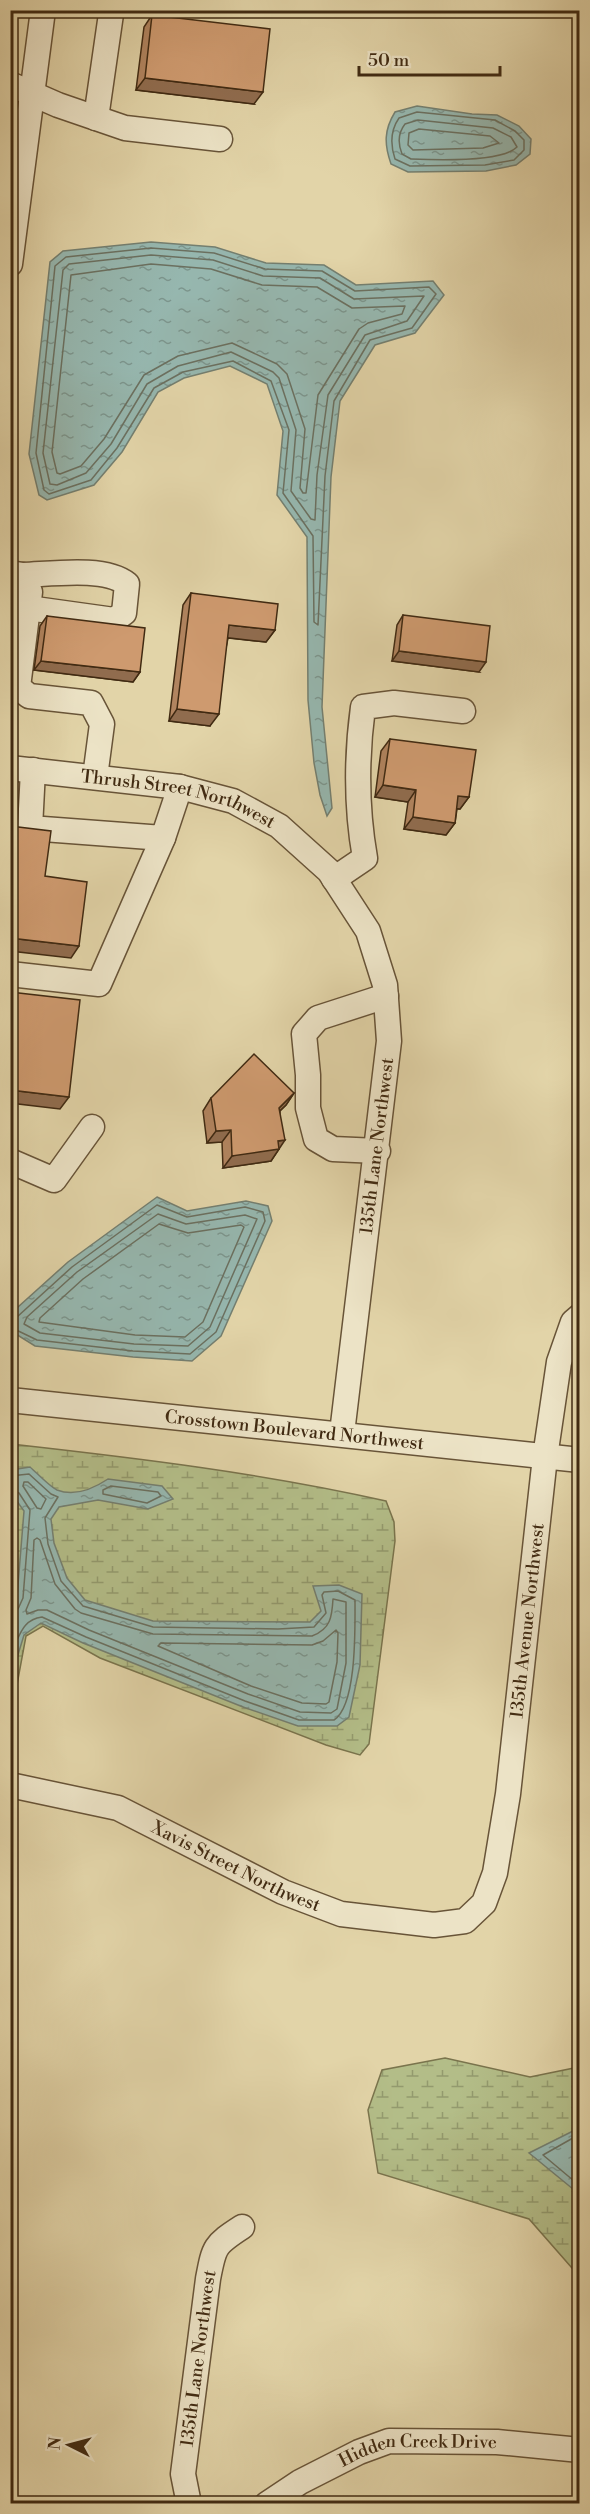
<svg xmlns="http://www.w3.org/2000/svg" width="590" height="2514" viewBox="0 0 590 2514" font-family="'Libre Bodoni',serif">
<defs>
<pattern id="wetland-marsh" width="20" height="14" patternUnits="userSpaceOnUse" patternTransform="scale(1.5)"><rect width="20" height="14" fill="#b3bd88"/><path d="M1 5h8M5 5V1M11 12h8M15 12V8" fill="none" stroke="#939a6e"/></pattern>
<pattern id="water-ripples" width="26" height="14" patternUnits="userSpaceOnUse" patternTransform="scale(1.5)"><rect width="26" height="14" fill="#96b7af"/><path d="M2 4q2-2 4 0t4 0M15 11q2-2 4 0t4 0" fill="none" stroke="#7c958d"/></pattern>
</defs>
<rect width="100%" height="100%" fill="#e2d4a8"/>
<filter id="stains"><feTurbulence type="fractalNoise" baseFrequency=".00333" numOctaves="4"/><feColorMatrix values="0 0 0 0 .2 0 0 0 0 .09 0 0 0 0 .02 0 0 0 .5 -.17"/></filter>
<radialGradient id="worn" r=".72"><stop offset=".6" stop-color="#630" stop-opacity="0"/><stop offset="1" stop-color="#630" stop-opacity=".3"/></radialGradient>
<path fill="url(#wetland-marsh)" stroke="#7a744d" stroke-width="1.5" d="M11,1444C136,1458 262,1473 386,1501L394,1522L395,1541L369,1744L360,1755L326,1745L100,1658L43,1626L26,1636L11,1717Z
M445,2058L530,2077L579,2067V2276L529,2219L378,2173L368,2110L382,2070Z"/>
<path fill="url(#water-ripples)" stroke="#747f70" stroke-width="1.5" d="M417,106L472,114L497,115L519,126L531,139L530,154L516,165L486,171L408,172L391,164C384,144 384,130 395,112Z
M151,242L215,247L266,263L324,265L356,285L433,281L444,295L415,333L375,345L340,401L331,477L322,707L332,808L327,816L320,795L314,763L308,700L307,537L277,495L283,431L267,384L230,366L184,378L158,392L122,452L94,485L47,500L39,495L29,454L50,262L63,251Z
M157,1197L187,1211L246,1201L268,1206L272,1221L221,1336L192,1361L133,1357L35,1346L11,1331V1315L18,1307L68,1262Z
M30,1467C37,1473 50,1487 57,1490C75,1497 93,1489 108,1479L162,1486L173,1499L148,1509L98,1500L59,1507L51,1519L54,1543L67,1578L85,1600L153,1621L310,1622L321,1611L313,1586L339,1585L362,1594L360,1665L349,1717L337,1726H298L243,1707L83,1643L41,1623L24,1635L17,1658L11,1659V1609L17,1597L24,1511L11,1493V1470Z
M579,2128V2194L529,2153Z"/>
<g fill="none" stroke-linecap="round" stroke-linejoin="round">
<path stroke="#6b7060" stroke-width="1.5" d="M417,112L495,120L515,131L524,140V150L514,160L485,165L410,166L395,159C390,144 390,131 399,118Z
M418,120L493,128L511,137L517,147C501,163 434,160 411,159L402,154C398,144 398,133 405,124Z
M419,129L490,136L499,143L483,148L413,150L408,145L409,133Z
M151,248L214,253L265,269L322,271L355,291L429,287L436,294L412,328L370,340L334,401L325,476L318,625L314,622L313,536L283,493L289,430L271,381L233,361L183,372L154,388L117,448L91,480L49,494L44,490L36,453L55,266L66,257Z
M151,255L213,260L263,276L320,278L354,299L424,296L407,321L365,335L328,395L317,475L315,520L311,519L291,491L296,430L279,378L273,372L231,352L178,366L147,384L111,444L86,473L57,485L50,484L43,453L63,270L69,264Z
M151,264L211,269L262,285L317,287L352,308L405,306L402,314L368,323L359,329L318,395L306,493H303L300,488L305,429L287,374L277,364L232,343L178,356L144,375L104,439L81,466L60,474L57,473L52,452L71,275Z
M158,1214L186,1224L245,1215L257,1219L210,1327L188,1346L134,1344L40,1333L24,1324L27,1317L77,1272Z
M159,1224L188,1233L241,1225L244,1227L203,1322L185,1337L135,1335L39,1322L40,1318L83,1279Z
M10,1318L17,1317L72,1267L157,1205L187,1217L245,1207L263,1212L265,1221L216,1332L190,1354L133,1351L37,1340L10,1327
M10,1476L29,1474L51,1494L58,1497L45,1518L48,1544L61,1581L83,1606L153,1627L278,1629L314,1627L326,1613L322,1595L324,1592L338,1591L355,1600C355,1628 357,1705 334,1720H299L245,1701L86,1637L42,1617C20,1620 20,1639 10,1653
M24,1482H28L46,1499L41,1509L37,1508L23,1486Z
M111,1486L158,1492L161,1496L147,1503L103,1494V1490Z
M10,1489L19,1493L30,1510L23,1598L18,1609L10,1611
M37,1538L40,1540L55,1584L75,1609L81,1613L153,1634L312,1636C331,1629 332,1616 333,1599L346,1602V1663L337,1709L331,1713L300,1712L248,1694L89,1630L47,1610H38L27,1614L26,1610L31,1598L34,1540Z
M336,1630L338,1633L337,1662L329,1702L326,1704L302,1703L251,1686L158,1646L161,1643L312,1645L323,1641Z
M580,2134L543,2155L580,2186"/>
<defs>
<g id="minor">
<path d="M10,84L58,105L125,128L220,139"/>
<path d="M96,118L111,14"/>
<path d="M10,264L43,10"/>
<path d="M10,573L23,575L30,592L18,687L29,696L91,703L102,724L95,777"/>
<path d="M23,575C51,574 105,566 127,584L124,613L114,620L28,608"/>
<path id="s1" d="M10,768L180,787L233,801L279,826L329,871L368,931L385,985L389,1041L342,1433"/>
<path d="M33,770L30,828L163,838L180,787"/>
<path d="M334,879L365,858C356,807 356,759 363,707L394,703L463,711"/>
<path d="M10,974L99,984L163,838"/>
<path d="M378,1151L333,1149L316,1139L308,1108V1075L304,1034L318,1018L386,996"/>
<path d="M10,1161L54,1180L92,1127"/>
<path id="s2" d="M10,1400L580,1460"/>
<path id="s3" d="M10,1785L118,1808L283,1892L341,1914L434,1925L465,1921L484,1903L495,1873L508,1794L545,1457L559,1362L573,1322L580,1316"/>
<path id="s4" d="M189,2504L183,2474L208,2279C214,2247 214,2245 242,2227"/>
<path id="s5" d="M267,2504L300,2482L359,2452L389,2441L497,2442L580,2450"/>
</g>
</defs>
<use href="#minor" stroke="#685438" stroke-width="27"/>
<use href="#minor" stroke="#ece3c6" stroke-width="24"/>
</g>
<path fill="#b1845f" stroke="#402a12" stroke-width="1.5" d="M152,15L254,104L136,90L144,27Z
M191,593L275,630L266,642L228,638L210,726L169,721L183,605Z
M403,615L479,672L392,661L397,625Z
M47,616L140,672L133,682L34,670L40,626Z
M390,739L469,797L460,809H457L455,823L446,835L404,829L408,802L375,797L381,751Z
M294,1093L286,1105L280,1111L279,1149L271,1161L223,1168L222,1142L207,1143L203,1111L211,1098Z"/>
<path fill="#906c4e" stroke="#402a12" stroke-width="1.5" d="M145,78L263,92L254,104L136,90Z
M229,625L275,630L266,642L221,637Z
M399,651L486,662L479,672L392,661Z
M41,661L140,672L133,682L34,670Z
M177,709L219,714L210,726L169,721Z
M383,785L416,790L408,802L375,797Z
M458,796L469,797L460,809L450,808Z
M413,817L455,823L446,835L404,829Z
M10,938L79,946L71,958L10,951Z
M10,1090L69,1097L60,1109L10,1103Z
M294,1093L286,1105L270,1120L279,1108Z
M231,1130L222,1142L207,1143L216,1131Z
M285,1140L271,1161L223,1168L232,1156L278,1141Z"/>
<path fill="#ce9a6f" stroke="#402a12" stroke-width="1.5" d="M152,15L270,29L263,92L145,78Z
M191,593L278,604L275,630L229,625L219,714L177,709Z
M403,615L490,626L486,662L399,651Z
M47,616L145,628L140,672L41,661Z
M390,739L476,750L469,797L458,796L455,823L413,817L416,790L383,785Z
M10,826L51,831L45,876L87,882L79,946L10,938Z
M10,992L80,1000L69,1097L10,1090Z
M254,1054L294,1093L279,1108L285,1140L278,1141L279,1149L232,1156L231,1130L216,1131L211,1098Z"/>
<g text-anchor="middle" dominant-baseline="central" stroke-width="4.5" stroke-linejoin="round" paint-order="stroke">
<g font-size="18" fill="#402a12" stroke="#ece3c6">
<text stroke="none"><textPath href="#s1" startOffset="172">Thrush Street Northwest</textPath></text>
<text transform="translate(377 1146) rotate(-83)">135th Lane Northwest</text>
<text stroke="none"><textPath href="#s2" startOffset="286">Crosstown Boulevard Northwest</textPath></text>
<text stroke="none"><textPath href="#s3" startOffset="795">135th Avenue Northwest</textPath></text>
<text stroke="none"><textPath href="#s3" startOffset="242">Xavis Street Northwest</textPath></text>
<text stroke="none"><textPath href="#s4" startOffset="147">135th Lane Northwest</textPath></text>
<text stroke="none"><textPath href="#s5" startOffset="165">Hidden Creek Drive</textPath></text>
</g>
</g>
<rect width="590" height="2514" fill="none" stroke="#e2d4a8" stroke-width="36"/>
<rect x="12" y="12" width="566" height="2490" fill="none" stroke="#402a12" stroke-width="3"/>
<rect x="18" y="18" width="554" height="2478" fill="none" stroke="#402a12" stroke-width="1.5"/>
<g transform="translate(69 2445) rotate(276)" stroke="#ece3c6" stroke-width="4.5" paint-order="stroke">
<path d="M0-4.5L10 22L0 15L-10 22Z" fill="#402a12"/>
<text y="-9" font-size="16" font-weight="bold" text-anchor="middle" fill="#402a12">N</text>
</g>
<path d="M359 66v9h141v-9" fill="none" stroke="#402a12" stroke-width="3"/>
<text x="368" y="66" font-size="18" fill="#402a12" stroke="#ece3c6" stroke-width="4.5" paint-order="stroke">50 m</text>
<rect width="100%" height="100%" filter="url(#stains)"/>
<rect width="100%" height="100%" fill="url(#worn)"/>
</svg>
